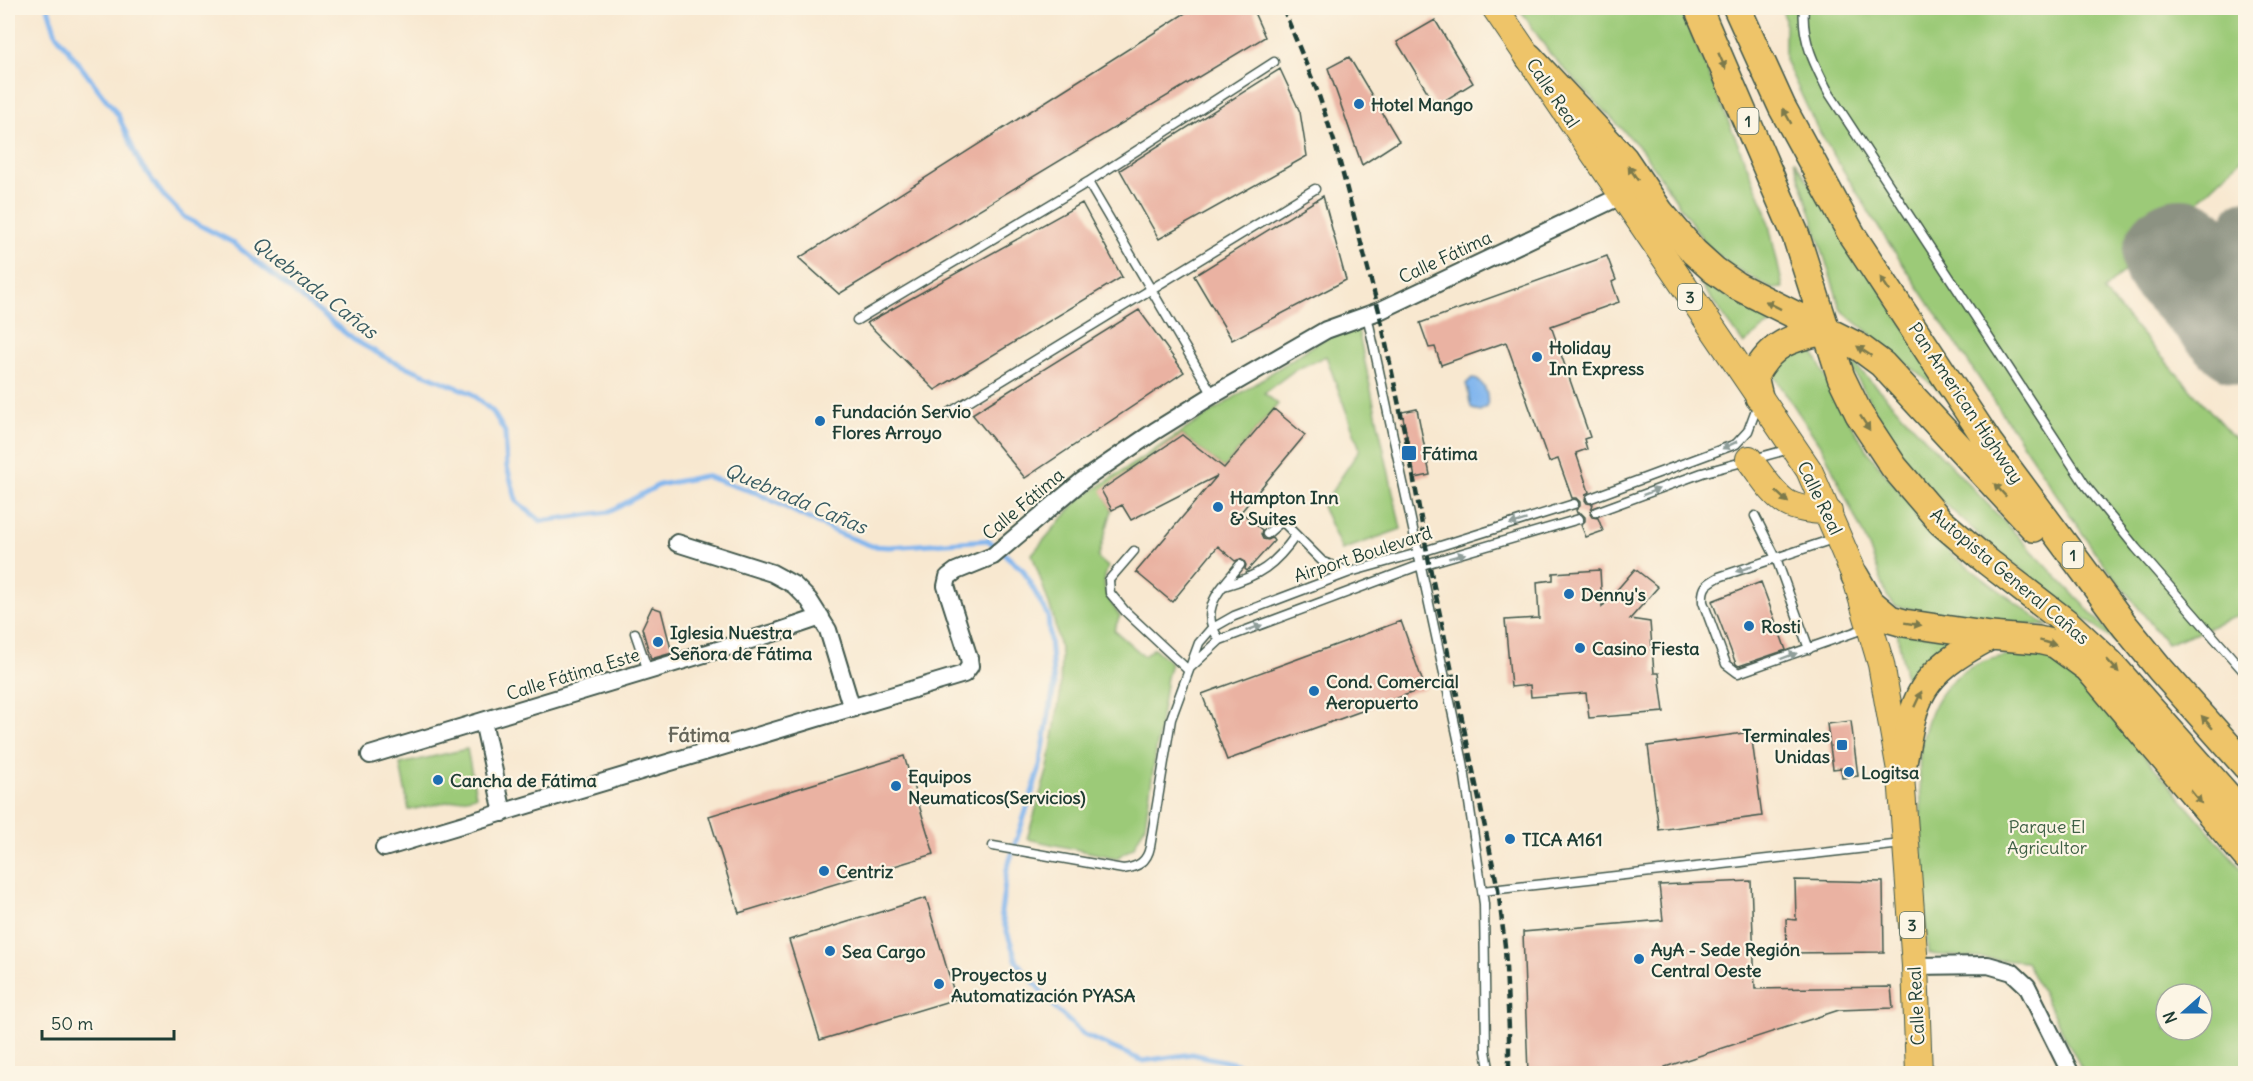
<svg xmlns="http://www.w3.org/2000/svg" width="2253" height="1081" viewBox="0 0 2253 1081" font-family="Delius,sans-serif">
<rect width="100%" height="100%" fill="#fcf5e5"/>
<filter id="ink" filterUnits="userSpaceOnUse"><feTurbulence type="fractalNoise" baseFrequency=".0167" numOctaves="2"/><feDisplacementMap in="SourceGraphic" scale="12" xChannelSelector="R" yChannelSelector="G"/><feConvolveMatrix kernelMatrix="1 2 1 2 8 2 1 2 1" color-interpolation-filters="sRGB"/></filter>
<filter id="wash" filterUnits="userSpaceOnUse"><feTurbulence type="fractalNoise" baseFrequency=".008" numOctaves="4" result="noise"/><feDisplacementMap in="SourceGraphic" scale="24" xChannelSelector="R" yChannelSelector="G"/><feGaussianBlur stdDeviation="1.35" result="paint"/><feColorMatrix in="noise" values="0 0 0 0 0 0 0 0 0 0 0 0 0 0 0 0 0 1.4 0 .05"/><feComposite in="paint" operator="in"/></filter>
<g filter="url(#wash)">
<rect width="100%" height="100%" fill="#f8e8d0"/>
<path fill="#9cca78" stroke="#5e8456" stroke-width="1.5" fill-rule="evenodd" d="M1519,8H1681L1766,211L1783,288L1772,289L1730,265L1705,243L1642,150L1551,55Z
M1781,8H2245V156L2103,291L2245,450V613L2167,644L2097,555L1882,233L1817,128L1785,60V18Z
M1794,160L1957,405L1841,310Z
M1699,282L1777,321L1761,330L1744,344Z
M1356,321L1401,529L1342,550L1322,506L1360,449L1326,356L1295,370L1264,393L1278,404L1224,468L1182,435L1102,490L1112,510L1098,558L1108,567C1099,588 1108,599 1120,616L1114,630L1144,656L1154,648L1171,663L1167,677L1145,825L1134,847L1117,858L1027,839L1048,768L1060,696L1061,653L1053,616L1032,554L1078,500L1326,337Z
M1811,348L1841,408L1871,456L1952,555L2047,626L1975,620L1895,606L1887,596L1869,547L1824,451L1770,370L1792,351Z
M1844,353L2128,652L1996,550L1934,494L1901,454L1877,415Z
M1897,632L1959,638L1929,661L1908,690Z
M2030,653L2055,661L2072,677L2112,718L2245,873V1073H2084L2026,962L1928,954C1925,905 1921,856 1921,807C1921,789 1918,770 1920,752C1920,745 1923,737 1925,730C1939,675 1977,656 2030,653ZM2166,994H2202V1030H2166Z
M467,749L476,796L409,810L400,764Z"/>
<path fill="#80b5ee" stroke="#507991" stroke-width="1.5" d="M1472,378C1485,381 1489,395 1487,407L1480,411L1472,409C1468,403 1470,392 1466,384Z"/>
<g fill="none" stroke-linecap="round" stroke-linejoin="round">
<path stroke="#80b5ee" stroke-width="5" d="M48,8L56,34L118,115L139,162L163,195L184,217L232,242L354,340L392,361L471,393L493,412L505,432L507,467L517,502L541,521L609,512L659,485L705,476L757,493L838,533L872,546L889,547L988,540L1023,570L1048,616L1054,686L1039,771L1007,869L1001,913L1017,962L1057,1010L1084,1035L1143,1061L1192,1054L1237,1064L1255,1074"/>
<path stroke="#8c9282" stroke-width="48" d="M2239,319C2234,285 2228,255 2246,224"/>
<path stroke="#8c9282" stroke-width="118" d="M2181,257L2246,326"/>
</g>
<g id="blocks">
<path fill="#eab2a2" d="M1193,8H1252L1265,37L839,294L799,258Z
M1435,20L1473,83L1436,106L1397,42Z
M1349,57L1399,141L1362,165L1328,68Z
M1280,69L1300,112L1307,156L1159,239L1120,170Z
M1323,196L1346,280L1232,340L1194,276Z
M1082,203L1122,277L935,390L867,323Z
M1607,256L1616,280L1612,282L1619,302L1551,326L1590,437L1584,439L1587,449L1576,453L1589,492L1586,494L1585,500L1587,503L1593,504L1590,514L1592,517L1598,518L1603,531L1586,537L1581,525L1585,521V517L1581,513H1577L1576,510L1580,506V502L1576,498H1572L1558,459L1549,462L1506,342L1441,365L1435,347L1429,348L1420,323Z
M1139,310L1184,372L1025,478L972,414Z
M1274,409L1305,435L1241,512L1262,530L1261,535L1263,539L1268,540L1272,538L1274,541L1247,571L1245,569L1246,565L1244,561L1240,559L1235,561L1218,546L1172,602L1136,572L1217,476L1131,520L1122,505L1112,510L1101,490L1182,435L1224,468Z
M1417,409L1430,475L1415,478L1402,412Z
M1635,569L1658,587L1630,619L1650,622L1654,673H1659L1664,712L1589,718L1586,693L1531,697L1530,685L1511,687L1505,620L1539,618L1537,582L1553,580V573L1600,570L1602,607Z
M1761,582L1786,650L1739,666L1736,664L1712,601Z
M652,607L661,610L672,653L651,659L642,628Z
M1401,621L1425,688L1227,760L1202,694Z
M1851,721L1858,776L1842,778L1841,768L1833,769L1827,724Z
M1751,732L1762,816L1659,830L1648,746Z
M904,756L934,854L739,913L709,816Z
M1795,880L1883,882L1884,952L1787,953L1786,919L1796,920Z
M1751,881L1755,989L1891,987L1893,1008L1839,1010L1665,1067L1666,1074H1528L1523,932L1663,920L1659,885Z
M926,898L956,999L820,1040L789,940Z"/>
</g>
</g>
<g filter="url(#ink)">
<use href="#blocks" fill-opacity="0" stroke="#40574b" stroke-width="1.5"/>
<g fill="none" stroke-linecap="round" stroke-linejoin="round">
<defs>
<path id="service" d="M1804,8C1801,39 1815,66 1829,93L2086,486L2136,548L2246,674
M1088,182L1213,395
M1367,315L1463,762L1484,904L1486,1051L1490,1074
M857,320L1088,182L1274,62
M949,413L1315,189
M1591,498L1736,444L1748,431L1758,404
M1596,512L1702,473L1790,449
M1755,516L1776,558L1809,649
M1267,534L1282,521L1323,562L1350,572
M1836,538L1719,577C1706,584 1702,587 1703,602L1726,664L1738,673L1869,627
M1134,551L1109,580L1110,593L1125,611L1188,670
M1224,586C1259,576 1275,565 1296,535
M635,633L648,671
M1220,640C1196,610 1221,589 1240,565
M1191,667L1220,640L1415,567L1579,519
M993,846L1123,869C1138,867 1147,862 1150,847L1171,719L1199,643L1211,629L1234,616L1350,572L1418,553L1574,504
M1482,891L1902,844"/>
<path id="minor" d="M677,543L772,573L794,585L809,600L828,630L852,709
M483,721L503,813
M370,755L777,632L821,617
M384,848L964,674L970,666L969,658L946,586L948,577L956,571L993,556L1082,481L1155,431L1213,395L1326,330L1379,311L1621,196
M1915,966L1988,965L2012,972L2027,986L2071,1074"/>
<path id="primary" d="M1495,8L1809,470L1855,576L1881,664L1901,776L1915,966L1919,1074
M1749,459C1760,473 1772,494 1787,503C1799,510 1815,510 1829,512"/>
<path id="trunk" d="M1698,8L1796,236L1841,377L1859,414L1894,467L1941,522L1988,562L2067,623L2110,663L2246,817
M1737,8L1782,107L1852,235L1989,443L2125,626L2160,669L2246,766
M1529,57L1624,159L1660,212L1694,252L1714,270L1737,286L1859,347L1882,364L2034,528
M1759,397L1754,376C1772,343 1790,338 1825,331
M1855,576L1870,602L1890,619L1904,623L1991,636L2038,640L2055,644L2088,668L2246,856
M1901,776C1914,696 1915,676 1991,636"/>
</defs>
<use href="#service" stroke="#40574b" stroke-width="11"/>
<use href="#minor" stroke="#40574b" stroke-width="20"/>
<use href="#primary" stroke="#40574b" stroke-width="28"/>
<use href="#trunk" stroke="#40574b" stroke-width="30"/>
<use href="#service" stroke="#fff" stroke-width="8"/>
<use href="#minor" stroke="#fff" stroke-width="16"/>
<use href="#primary" stroke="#eec469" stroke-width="26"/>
<use href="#trunk" stroke="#eec469" stroke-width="27"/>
<path stroke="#1f3d34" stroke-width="4.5" stroke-dasharray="9 4.5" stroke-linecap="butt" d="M1283,8L1318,93L1335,144L1379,311L1409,453L1429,563L1498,889L1505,946L1509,1029V1074"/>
</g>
<defs><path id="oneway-solid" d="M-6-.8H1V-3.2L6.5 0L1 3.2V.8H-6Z" transform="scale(1.5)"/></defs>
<g fill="#7c7a4c">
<use href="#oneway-solid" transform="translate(1722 61) rotate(66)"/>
<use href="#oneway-solid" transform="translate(1787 116) rotate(-119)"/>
<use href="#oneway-solid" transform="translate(1633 173) rotate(-124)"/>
<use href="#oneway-solid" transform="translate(1885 284) rotate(-124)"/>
<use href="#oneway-solid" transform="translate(1773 305) rotate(-153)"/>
<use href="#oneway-solid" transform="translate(1864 351) rotate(-146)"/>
<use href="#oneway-solid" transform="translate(1865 423) rotate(57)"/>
<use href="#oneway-solid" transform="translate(2000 490) rotate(-133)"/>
<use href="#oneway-solid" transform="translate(1782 497) rotate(42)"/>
<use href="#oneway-solid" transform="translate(1913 624) rotate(9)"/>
<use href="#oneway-solid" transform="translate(2048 643) rotate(17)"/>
<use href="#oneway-solid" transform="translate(2113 666) rotate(47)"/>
<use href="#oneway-solid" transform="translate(1918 699) rotate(-65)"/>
<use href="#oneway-solid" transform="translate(2207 722) rotate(-131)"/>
<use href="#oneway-solid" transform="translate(2196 797) rotate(50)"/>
</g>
<g fill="#8f9e9a">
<use href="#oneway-solid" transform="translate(1730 445) rotate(154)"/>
<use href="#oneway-solid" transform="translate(1651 492) rotate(-21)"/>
<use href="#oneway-solid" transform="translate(1518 522) rotate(163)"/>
<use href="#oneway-solid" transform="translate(1457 556) rotate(-15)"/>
<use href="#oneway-solid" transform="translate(1744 569) rotate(162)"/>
<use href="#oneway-solid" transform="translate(1254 628) rotate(-20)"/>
<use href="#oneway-solid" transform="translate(1789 656) rotate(-20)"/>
</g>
</g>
<g fill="#1f6fb2" stroke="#fcf5e5" stroke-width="2">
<circle cx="1359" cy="104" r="6"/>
<circle cx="1537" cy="357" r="6"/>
<circle cx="820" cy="421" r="6"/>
<rect x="1401" y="445" width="16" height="16" rx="3"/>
<circle cx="1218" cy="507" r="6"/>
<circle cx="1569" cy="594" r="6"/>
<circle cx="1749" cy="626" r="6"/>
<circle cx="658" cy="642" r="6"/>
<circle cx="1580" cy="648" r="6"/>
<circle cx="1314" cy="691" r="6"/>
<rect x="1836" y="739" width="12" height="12" rx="3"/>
<circle cx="1849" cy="772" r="6"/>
<circle cx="438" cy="780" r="6"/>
<circle cx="896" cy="786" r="6"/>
<circle cx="1510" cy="839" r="6"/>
<circle cx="824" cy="871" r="6"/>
<circle cx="830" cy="951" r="6"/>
<circle cx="1639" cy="959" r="6"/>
<circle cx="939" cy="984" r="6"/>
</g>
<g text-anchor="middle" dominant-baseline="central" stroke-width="4.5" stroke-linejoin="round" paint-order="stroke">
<g fill="#fcf5e5" stroke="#617469" stroke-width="1.5">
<rect x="1737.5" y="108" width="21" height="26" rx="4.5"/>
<rect x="1678" y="284" width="24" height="26" rx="4.5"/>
<rect x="2062.5" y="542" width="21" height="26" rx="4.5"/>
<rect x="1900" y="912" width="24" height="26" rx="4.5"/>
</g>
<g font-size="16" font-weight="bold" fill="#1f3d34">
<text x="1748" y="121">1</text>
<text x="1690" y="297">3</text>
<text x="2073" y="555">1</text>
<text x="1912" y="925">3</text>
</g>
<g font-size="18" fill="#1f3d34" stroke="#fcf5e5">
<text transform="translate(1553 93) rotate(56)">Calle Real</text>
<text transform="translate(1445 257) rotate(-25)">Calle Fátima</text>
<text transform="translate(1966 403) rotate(56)">Pan American Highway</text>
<text transform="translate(1820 498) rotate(64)">Calle Real</text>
<text transform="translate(1023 504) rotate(-40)">Calle Fátima</text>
<text transform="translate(1363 554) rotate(-18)">Airport Boulevard</text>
<text transform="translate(2010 576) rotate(40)">Autopista General Cañas</text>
<text transform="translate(573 674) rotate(-17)">Calle Fátima Este</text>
<text transform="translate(1916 1006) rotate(-93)">Calle Real</text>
</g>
<g font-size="18" font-weight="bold" fill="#1f3d34" stroke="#fcf5e5" text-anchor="start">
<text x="1371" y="104">Hotel Mango</text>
<text x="1549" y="347">Holiday<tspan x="1549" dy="21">Inn Express</tspan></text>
<text x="832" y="411">Fundación Servio<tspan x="832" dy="21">Flores Arroyo</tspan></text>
<text x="1422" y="453">Fátima</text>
<text x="1230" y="497">Hampton Inn<tspan x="1230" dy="21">&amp; Suites</tspan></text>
<text x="1581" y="594">Denny's</text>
<text x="1761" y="626">Rosti</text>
<text x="670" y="632">Iglesia Nuestra<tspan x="670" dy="21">Señora de Fátima</tspan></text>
<text x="1592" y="648">Casino Fiesta</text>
<text x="1326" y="681">Cond. Comercial<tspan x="1326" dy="21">Aeropuerto</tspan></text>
<text x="1830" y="735" text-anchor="end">Terminales<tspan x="1830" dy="21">Unidas</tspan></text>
<text x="1861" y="772">Logitsa</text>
<text x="908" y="776">Equipos<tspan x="908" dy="21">Neumaticos(Servicios)</tspan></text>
<text x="450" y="780">Cancha de Fátima</text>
<text x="1522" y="839">TICA A161</text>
<text x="836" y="871">Centriz</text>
<text x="1651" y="949">AyA - Sede Región<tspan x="1651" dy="21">Central Oeste</tspan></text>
<text x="842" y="951">Sea Cargo</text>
<text x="951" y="974">Proyectos y<tspan x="951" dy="21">Automatización PYASA</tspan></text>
</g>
<g font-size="18" fill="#3e6045" stroke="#fcf5e5">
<text x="2047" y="826">Parque El<tspan x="2047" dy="21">Agricultor</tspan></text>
</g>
<g font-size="20" font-style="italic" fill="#375b62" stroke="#fcf5e5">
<text transform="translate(315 287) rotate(38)">Quebrada Cañas</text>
<text transform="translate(796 498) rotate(23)">Quebrada Cañas</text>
</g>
<g font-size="20" font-weight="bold" fill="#66665a" stroke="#fcf5e5">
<text x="699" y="734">Fátima</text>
</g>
</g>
<rect width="2253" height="1081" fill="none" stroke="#fcf5e5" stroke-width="30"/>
<g transform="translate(2184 1012) rotate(249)"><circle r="28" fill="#fcf5e5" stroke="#a4ab9e" stroke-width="1.5"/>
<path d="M0-4.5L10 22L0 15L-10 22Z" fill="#1f6fb2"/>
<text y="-9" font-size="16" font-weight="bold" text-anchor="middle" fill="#1f3d34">N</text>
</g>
<path d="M42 1030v9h132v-9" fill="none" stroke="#1f3d34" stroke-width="3"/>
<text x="51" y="1030" font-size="18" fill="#1f3d34" stroke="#fcf5e5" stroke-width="4.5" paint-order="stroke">50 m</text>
</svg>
